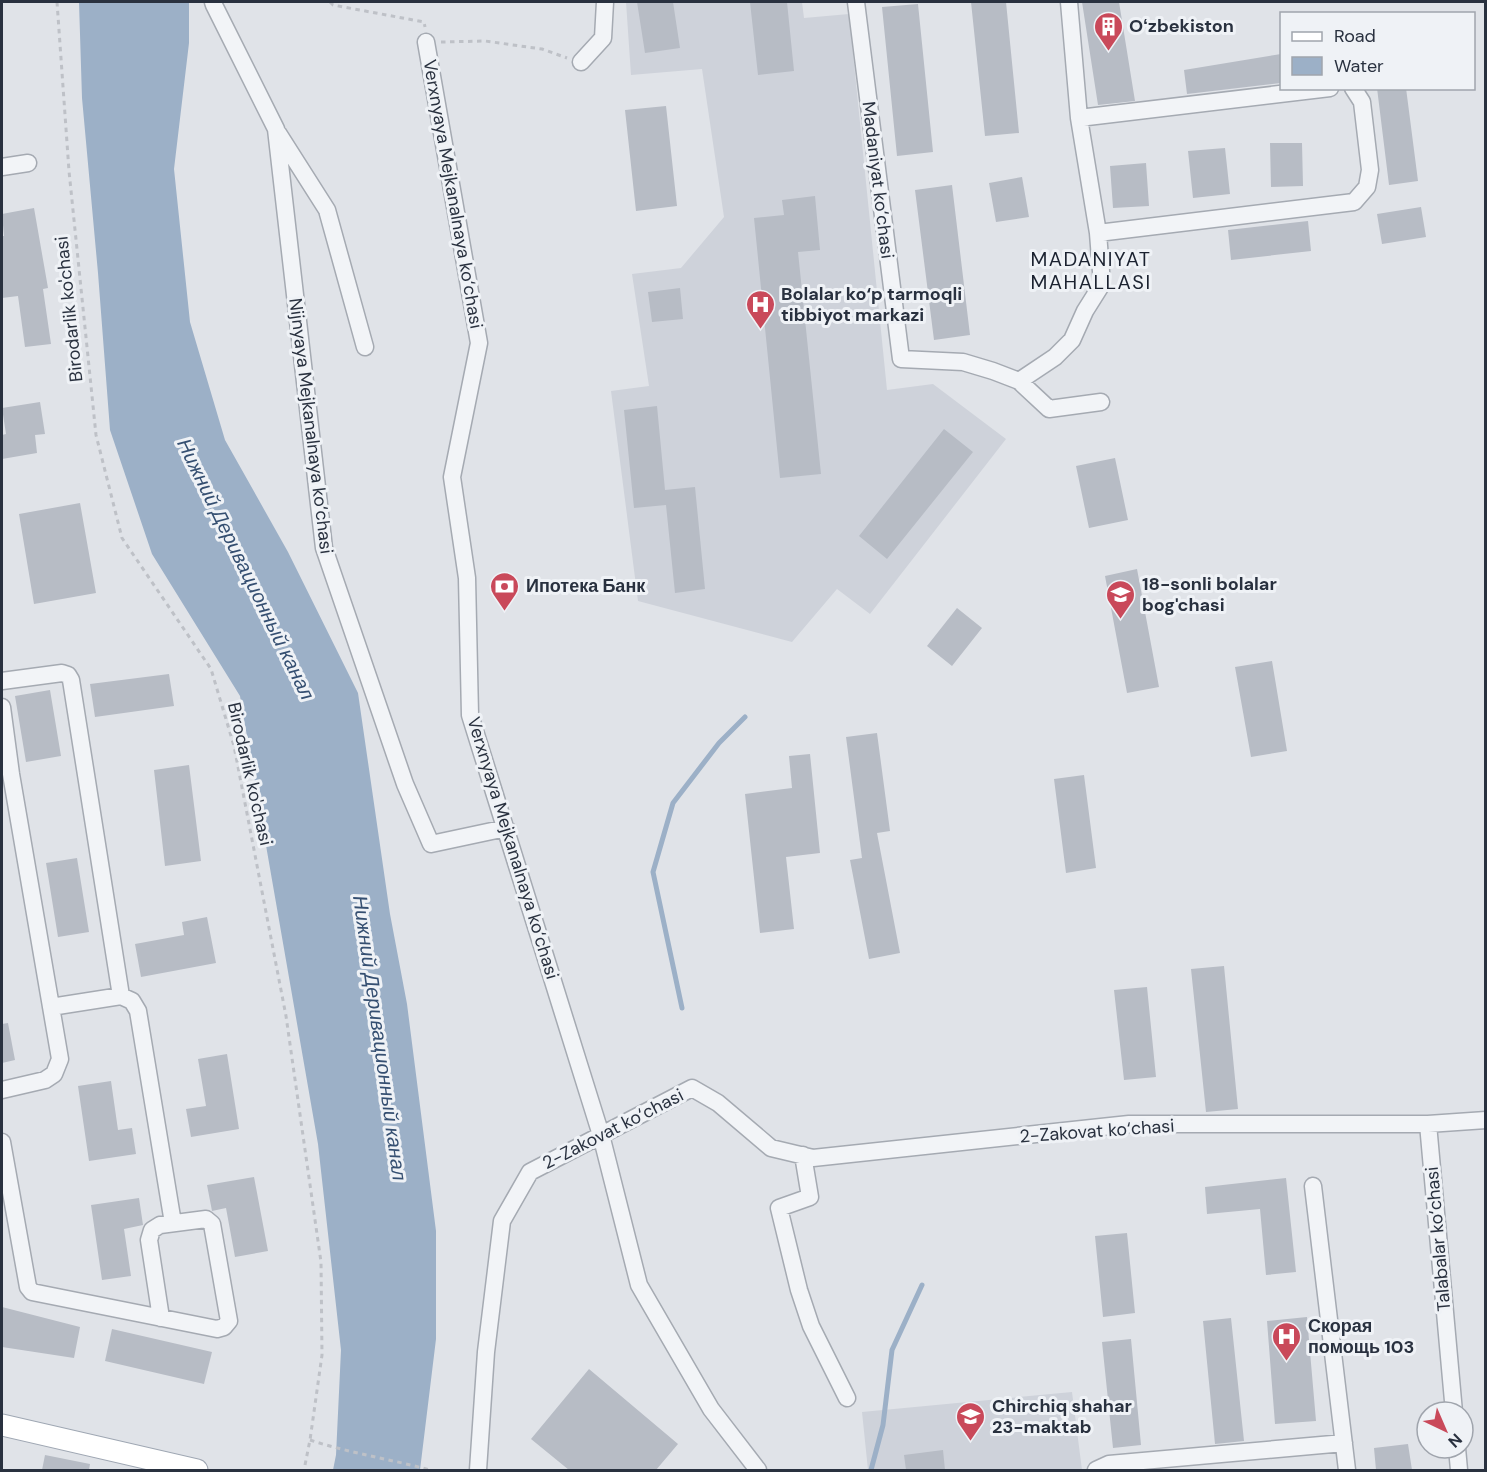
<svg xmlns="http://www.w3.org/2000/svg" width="1487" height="1472" viewBox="0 0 1487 1472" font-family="'DM Sans',sans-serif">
<rect width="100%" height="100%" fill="#e0e3e8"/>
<path fill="#ced2da" d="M626,2H802L804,18L849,14L887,390L933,384L1006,439L870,614L837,589L792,642L638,601L611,391L649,386L632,274L681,268L724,217L702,69L631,75Z
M1072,1392L1082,1470H868L862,1412Z"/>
<path fill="#9cb0c7" d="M79,2H189V43L174,169L190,322L225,440L288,552L358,693L390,914L407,1004L436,1231V1339L420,1470H333L336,1455L341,1350L318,1144L240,696L152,554L110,430L98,273L82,98Z"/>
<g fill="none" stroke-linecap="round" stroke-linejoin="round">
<path stroke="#9cb0c7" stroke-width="5" d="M682,1008L653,872L673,803L719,743L745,717
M871,1470L883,1425L892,1350L922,1285"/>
</g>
<path fill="#b7bcc5" d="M637,2H673L680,48L645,53Z
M750,2H787L794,71L758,75Z
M971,2H1006L1019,133L985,136Z
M1082,2H1119L1135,101L1098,105Z
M918,4L933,152L897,156L882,7Z
M1281,54V83L1187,94L1184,70Z
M1377,88H1406L1418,181L1389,185Z
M666,106L677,206L636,211L625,110Z
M1270,143H1302L1303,186L1271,187Z
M1225,148L1230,194L1193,198L1188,151Z
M1146,163L1149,206L1113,208L1110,166Z
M1022,177L1029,217L996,222L989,183Z
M952,185L970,335L934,340L915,190Z
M815,196L820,250L798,252L821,474L780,478L754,218L784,215L782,200Z
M1421,207L1426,237L1382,244L1377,214Z
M34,208L48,288L43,289L51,344L25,347L18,296L2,298V236H4L2,214Z
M1308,221L1311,251L1231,260L1228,230Z
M680,288L683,319L652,322L648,292Z
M40,402L45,434L35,435L37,453L2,459V435L6,434L2,408Z
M657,406L665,490L695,487L705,589L675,593L666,505L634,508L624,410Z
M944,429L973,452L887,559L859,536Z
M1115,458L1128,520L1089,528L1076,466Z
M80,503L96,593L34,604L19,514Z
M1137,569L1159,687L1127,693L1105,576Z
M957,608L982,628L952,666L927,646Z
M1272,661L1287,751L1251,757L1235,667Z
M169,674L174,706L95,717L90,684Z
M50,690L61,756L26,762L15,696Z
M877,733L890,831L877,833L900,953L869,959L850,860L862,858L846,737Z
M810,754L820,853L786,857L794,929L760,933L745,794L792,788L789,756Z
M189,765L201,861L165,866L154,770Z
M1084,775L1096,868L1066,873L1054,779Z
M77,858L89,932L58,937L46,863Z
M207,917L216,963L141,977L135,944L184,935L182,922Z
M1224,966L1238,1109L1206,1112L1191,969Z
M1147,987L1156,1077L1124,1080L1114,990Z
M8,1023L15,1060L2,1063V1024Z
M227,1054L239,1129L191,1137L186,1109L206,1106L198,1059Z
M111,1081L118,1130L132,1128L136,1154L89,1161L78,1086Z
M254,1177L268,1251L235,1257L226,1208L212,1211L207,1185Z
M1286,1178L1296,1272L1266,1275L1260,1209L1207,1214L1205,1187Z
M139,1198L143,1225L124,1229L131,1276L102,1280L91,1205Z
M1127,1233L1135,1313L1103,1317L1095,1236Z
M2,1307L80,1327L74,1358L2,1347Z
M1307,1317L1316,1421L1275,1424L1267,1321Z
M1231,1318L1244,1441L1215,1444L1203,1321Z
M112,1329L212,1352L204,1384L105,1361Z
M1131,1339L1141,1445L1113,1448L1102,1342Z
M589,1369L678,1444L656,1470H569L531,1439Z
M1408,1444L1412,1470H1376L1374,1448Z
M943,1450L945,1470H906L904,1455Z
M45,1455L90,1464L89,1470H42Z"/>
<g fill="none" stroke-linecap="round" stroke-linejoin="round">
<defs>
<path id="minor" d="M213,2L214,5L276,129L324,548L405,784L431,844L506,828
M856,2L901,359L963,362L993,371L1019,381L1049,409L1101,402
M426,42L479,343L452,477L467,578L470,715L601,1135L639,1285L711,1409L758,1470
M581,62L603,38L605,2
M1079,118L1330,88
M278,133L327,210L365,347
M2,167L28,163
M1098,233L1354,202L1367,187L1370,170L1362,102L1353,88
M1019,381L1055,357L1072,340L1085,311L1102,284L1098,233L1079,118L1069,2
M2,681L62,673L68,675L71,680L121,996
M2,707L11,774L60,1059L54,1074L45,1080L2,1090
M51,1007L121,996L132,1001L138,1011L173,1223
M1428,1124L1454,1412
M2,1142L28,1287L32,1292L217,1329L224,1327L229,1321L212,1224L206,1219L160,1225L152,1230L149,1240L161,1318
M803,1155L810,1197L779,1208L799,1290L811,1326L847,1398
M1313,1186L1347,1470
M1457,1448L1459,1470
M478,1470L486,1352L502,1221L530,1172L692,1088L718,1103L771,1148L813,1158L1129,1124H1428L1486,1120
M1096,1470L1109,1464L1344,1443"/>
<path id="major" d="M2,1425L197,1470"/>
</defs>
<use href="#minor" stroke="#a5aab2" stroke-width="19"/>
<use href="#major" stroke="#9fa7b3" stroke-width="23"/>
<path stroke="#bec1c7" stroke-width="3" stroke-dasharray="4.5 4.5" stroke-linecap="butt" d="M57,2L69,171L96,435L122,538L211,669L234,746L286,1016L321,1262L322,1355L310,1440L304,1470
M330,2L333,5L424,22L425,27
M441,42L485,41L542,49L567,58
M310,1440C349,1453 390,1459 430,1470"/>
<use href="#minor" stroke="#f2f4f7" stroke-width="16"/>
<use href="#major" stroke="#fff" stroke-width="21"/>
</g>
<defs>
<symbol id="building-pin" viewBox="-11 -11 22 30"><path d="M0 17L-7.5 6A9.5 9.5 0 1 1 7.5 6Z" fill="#c9495a" stroke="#eff2f6"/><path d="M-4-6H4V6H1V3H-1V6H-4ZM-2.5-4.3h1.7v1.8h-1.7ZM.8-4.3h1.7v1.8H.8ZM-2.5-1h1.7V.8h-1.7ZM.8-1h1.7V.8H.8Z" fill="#fff"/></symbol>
<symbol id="hospital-pin" viewBox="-11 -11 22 30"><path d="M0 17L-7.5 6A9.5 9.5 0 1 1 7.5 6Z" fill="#c9495a" stroke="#eff2f6"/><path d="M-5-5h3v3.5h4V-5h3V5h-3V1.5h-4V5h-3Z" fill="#fff"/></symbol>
<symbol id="bank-pin" viewBox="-11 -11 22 30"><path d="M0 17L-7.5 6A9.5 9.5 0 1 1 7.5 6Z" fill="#c9495a" stroke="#eff2f6"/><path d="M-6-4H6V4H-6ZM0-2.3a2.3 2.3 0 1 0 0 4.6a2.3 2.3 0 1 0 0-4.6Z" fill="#fff"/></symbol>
<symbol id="school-pin" viewBox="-11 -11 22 30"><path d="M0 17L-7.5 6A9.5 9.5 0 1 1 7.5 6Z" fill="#c9495a" stroke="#eff2f6"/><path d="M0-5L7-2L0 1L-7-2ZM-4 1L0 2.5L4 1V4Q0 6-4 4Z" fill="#fff"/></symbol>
</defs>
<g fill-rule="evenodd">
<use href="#building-pin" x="1092" y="10" width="33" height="45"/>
<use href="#hospital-pin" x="744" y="288" width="33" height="45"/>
<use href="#bank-pin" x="488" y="570" width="33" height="45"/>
<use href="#school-pin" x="1104" y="578" width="33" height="45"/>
<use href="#hospital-pin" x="1270" y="1320" width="33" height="45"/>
<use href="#school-pin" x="954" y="1400" width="33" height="45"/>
</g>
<g text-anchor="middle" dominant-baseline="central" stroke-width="6" stroke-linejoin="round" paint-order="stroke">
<g font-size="18" font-weight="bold" fill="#29313f" stroke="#eff2f6" text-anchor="start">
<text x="1129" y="26">Oʻzbekiston</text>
<text x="781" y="294">Bolalar ko‘p tarmoqli<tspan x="781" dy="21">tibbiyot markazi</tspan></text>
<text x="1142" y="584">18-sonli bolalar<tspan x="1142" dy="21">bog'chasi</tspan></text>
<text x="526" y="586">Ипотека Банк</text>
<text x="1308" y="1326">Скорая<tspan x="1308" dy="21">помощь 103</tspan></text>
<text x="992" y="1406">Chirchiq shahar<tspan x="992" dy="21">23-maktab</tspan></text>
</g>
<g font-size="18" fill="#29313f" stroke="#eff2f6">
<text transform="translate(878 180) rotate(83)">Madaniyat ko‘chasi</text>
<text transform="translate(453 194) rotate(80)">Verxnyaya Mejkanalnaya ko‘chasi</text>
<text transform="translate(69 309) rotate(-96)">Birodarlik ko'chasi</text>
<text transform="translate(311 426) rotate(83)">Nijnyaya Mejkanalnaya ko‘chasi</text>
<text transform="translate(250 774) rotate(77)">Birodarlik ko'chasi</text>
<text transform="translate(513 848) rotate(73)">Verxnyaya Mejkanalnaya ko‘chasi</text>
<text transform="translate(613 1129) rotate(-27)">2-Zakovat ko‘chasi</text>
<text transform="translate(1097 1131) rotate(-4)">2-Zakovat ko‘chasi</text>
<text transform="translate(1438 1239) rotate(-95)">Talabalar ko‘chasi</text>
</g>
<g font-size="20" letter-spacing="1.5" fill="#1b2230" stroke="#eff2f6">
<text x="1091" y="259">MADANIYAT<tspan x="1091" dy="23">MAHALLASI</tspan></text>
</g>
<g font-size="20" font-style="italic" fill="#354f71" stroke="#eff2f6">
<text transform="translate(246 569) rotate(64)">Нижний Деривационный канал</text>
<text transform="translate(380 1038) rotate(82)">Нижний Деривационный канал</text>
</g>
</g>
<rect width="1487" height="1472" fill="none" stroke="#29313f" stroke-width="6"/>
<rect x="1280" y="12" width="195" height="78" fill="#eff2f6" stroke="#a0a5ad" stroke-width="1.5"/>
<rect x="1292" y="32" width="30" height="9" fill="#ffffff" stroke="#a0a5ad" stroke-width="1.5"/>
<text x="1334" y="42" font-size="18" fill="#29313f">Road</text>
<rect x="1292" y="57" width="30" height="18" fill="#9cb0c7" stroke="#a0a5ad" stroke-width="1.5"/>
<text x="1334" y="72" font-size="18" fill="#29313f">Water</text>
<g transform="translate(1445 1430) rotate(136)"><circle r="28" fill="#eff2f6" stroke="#a0a5ad" stroke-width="1.5"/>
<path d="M0-4.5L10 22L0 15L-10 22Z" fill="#c9495a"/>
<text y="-9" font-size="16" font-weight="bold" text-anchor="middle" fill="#29313f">N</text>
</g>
</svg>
